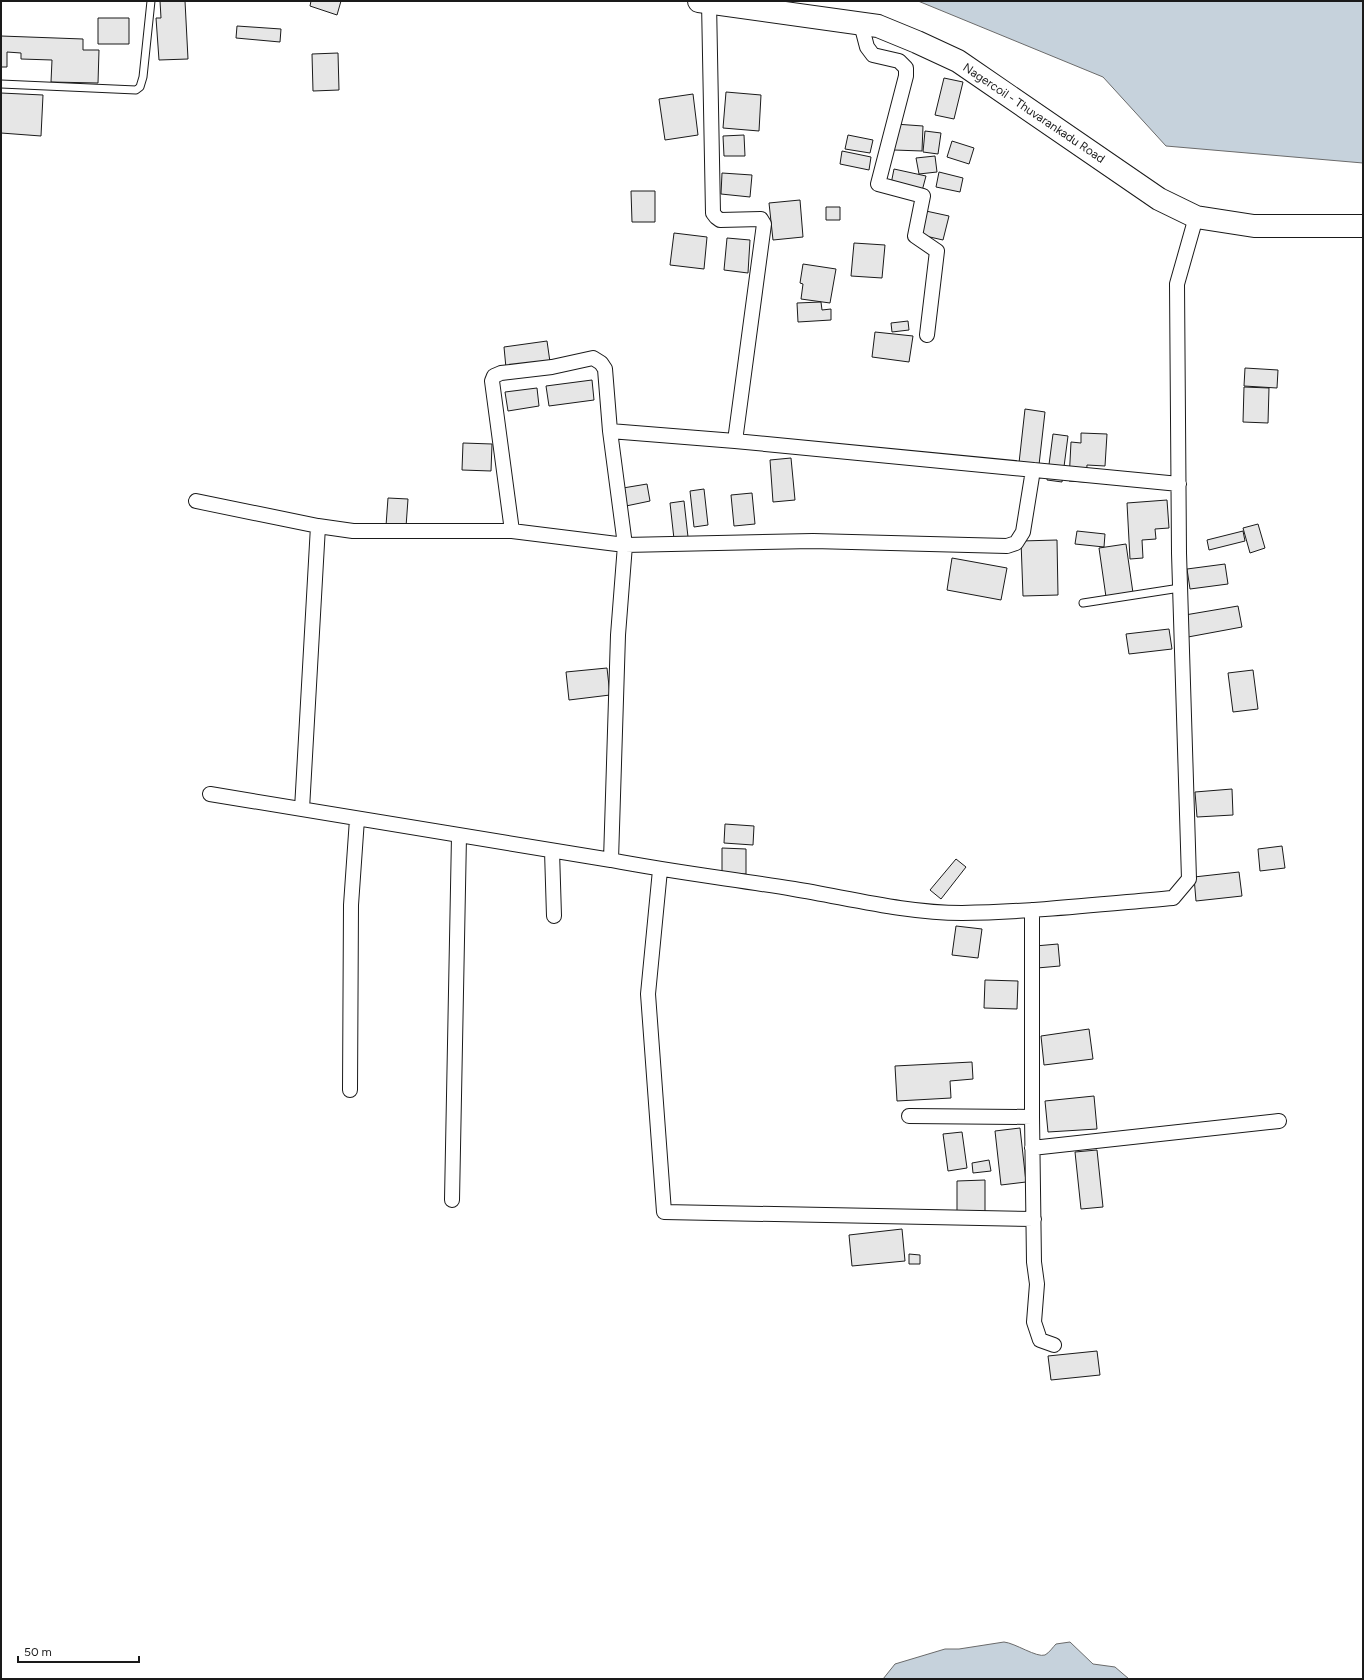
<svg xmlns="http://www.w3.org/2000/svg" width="1364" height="1680" viewBox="0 0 1364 1680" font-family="Figtree,sans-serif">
<rect width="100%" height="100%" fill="#fff"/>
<path fill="#c6d2dc" stroke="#6a6a6a" d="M918,1H1363V163L1166,146L1103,77Z
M1004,1642C1015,1643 1037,1658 1045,1655C1049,1653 1053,1647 1056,1644L1070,1642L1093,1664L1115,1667L1129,1679H883L895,1664L945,1649H959Z"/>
<path fill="#e6e6e6" stroke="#1a1a1a" d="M160,1H185L188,59L159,60L156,18H161Z
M311,1H341L337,15L310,6Z
M98,18H129V44H98Z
M237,26L281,29L280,42L236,38Z
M1,36L83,39V50H99L98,83L51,82L52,60L21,59V53L7,52V67H1Z
M338,53L339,90L313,91L312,54Z
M944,78L963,82L954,119L935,115Z
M726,92L761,95L759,131L723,128Z
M1,93L43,95L41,136L1,133Z
M693,94L698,135L665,140L659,99Z
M895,124L923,126L922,151L894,150Z
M925,131L941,133L938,154L923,152Z
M744,135L745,156H724L723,136Z
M848,135L873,140L870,153L845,149Z
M952,141L974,148L969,164L947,157Z
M842,151L871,157L869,170L840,164Z
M935,156L937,172L919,174L916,158Z
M894,169L926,176L922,191L891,184Z
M939,172L963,178L960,192L936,187Z
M722,173L752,175L750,197L721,194Z
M631,191H655V222H632Z
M800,200L803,237L773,240L769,203Z
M826,207H840V220H826Z
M926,211L949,216L943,240L921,235Z
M674,233L707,237L704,269L670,265Z
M727,238L750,240L748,273L724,270Z
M854,243L885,245L882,278L851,276Z
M803,264L836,269L830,303L801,299L803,284L800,283Z
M821,302L822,310L831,309V320L798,322L797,303Z
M908,321L909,330L892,332L891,323Z
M875,332L913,336L909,362L872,357Z
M547,341L550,362L506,368L504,347Z
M1245,368L1278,370L1277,388L1244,386Z
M592,380L594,400L549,406L546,386Z
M1244,387L1269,388L1268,423L1243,422Z
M537,388L539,406L508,411L505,392Z
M1025,409L1045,412L1039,465L1019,463Z
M1081,433L1107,434L1105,466L1087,465L1086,482L1069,481L1071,442L1081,443Z
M1053,434L1068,436L1062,482L1047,480Z
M463,443L492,444L491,471L462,470Z
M791,458L795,500L773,502L770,460Z
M647,484L650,501L626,506L623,488Z
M704,489L708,525L694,527L690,491Z
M752,493L755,524L734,526L731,495Z
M388,498L408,499L406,527L386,526Z
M1167,500L1169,528L1155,529L1156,539L1142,540L1143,558L1130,559L1127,503Z
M684,501L688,537L674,539L670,503Z
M1258,524L1265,548L1250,553L1243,528Z
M1077,531L1105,534L1104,547L1075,544Z
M1243,531L1245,541L1209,550L1207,540Z
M1057,540L1058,595L1023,596L1021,541Z
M1126,544L1133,593L1106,597L1099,548Z
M952,558L1007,568L1001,600L947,590Z
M1225,564L1228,584L1190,589L1187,569Z
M1238,606L1242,627L1188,637L1185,615Z
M1169,629L1172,649L1129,654L1126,634Z
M607,668L610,695L569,700L566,672Z
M1253,670L1258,709L1233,712L1228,673Z
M1232,789L1233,815L1197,817L1195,792Z
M725,824L754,826L753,845L724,843Z
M1282,846L1285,868L1260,871L1258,849Z
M722,848L746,849V874H722Z
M956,859L966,867L941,899L930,890Z
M1239,872L1242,896L1196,901L1194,877Z
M956,926L982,929L978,958L952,955Z
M1058,944L1060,966L1037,968L1035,946Z
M985,980L1018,981L1017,1009L984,1008Z
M1089,1029L1093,1059L1044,1065L1041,1036Z
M972,1062L973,1079L950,1081L951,1098L897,1101L895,1066Z
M1094,1096L1097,1129L1048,1132L1045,1101Z
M1020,1128L1026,1182L1001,1185L995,1131Z
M962,1132L967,1168L948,1171L943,1134Z
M1097,1150L1103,1207L1081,1209L1075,1152Z
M989,1160L991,1171L973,1173L972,1163Z
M985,1180V1214H957V1181Z
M902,1229L905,1261L852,1266L849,1235Z
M909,1254L920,1255V1264H909Z
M1097,1351L1100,1375L1051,1380L1048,1356Z"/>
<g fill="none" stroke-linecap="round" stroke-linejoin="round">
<defs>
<path id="service" d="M1,84L136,90L140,87L143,77L151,1
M1083,603L1180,588"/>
<path id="minor" d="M709,2L713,213L716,217L720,220L761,219L764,224L735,441
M861,24L867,47L873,55L899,61L906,68V76L878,184L923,196L915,236L937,251L927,335
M610,431L735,441L1179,484
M196,501L318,526L353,531H512L625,545L813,541L1007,546L1016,543L1023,532L1033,470
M512,531L492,381L494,376L501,373L552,367L593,358L601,363L605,369L610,431L625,545L618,635L611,860
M210,794L611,860C672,872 733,879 794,889C849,898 906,913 962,913C1032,912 1103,904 1173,898L1189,879L1179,553L1177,284L1196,217
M302,809L318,526
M552,851L554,916
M660,870L648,994L664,1212L1034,1219
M1032,910V1117L1034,1262L1037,1284L1034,1322L1040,1340L1054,1345
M350,1090L351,905L357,819
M909,1116L1032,1117
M1032,1148L1279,1121
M452,1200L459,836"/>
<path id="primary" d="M699,1L878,26L917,42L958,61L1159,199L1196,217L1254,226H1363"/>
</defs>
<use href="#service" stroke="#1a1a1a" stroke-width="9"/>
<use href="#minor" stroke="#1a1a1a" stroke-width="16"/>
<use href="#primary" stroke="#1a1a1a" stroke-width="24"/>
<use href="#service" stroke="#fff" stroke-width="7"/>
<use href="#minor" stroke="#fff" stroke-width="14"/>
<use href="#primary" stroke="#fff" stroke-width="22"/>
</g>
<g text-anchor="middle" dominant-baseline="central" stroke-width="3" stroke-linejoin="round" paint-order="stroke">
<g font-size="12" fill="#1a1a1a" stroke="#fff">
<text transform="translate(1034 113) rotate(34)">Nagercoil - Thuvarankadu Road</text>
</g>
</g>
<rect width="1364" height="1680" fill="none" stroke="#1a1a1a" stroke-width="4"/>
<path d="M18 1656v6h121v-6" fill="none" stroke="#1a1a1a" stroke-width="2"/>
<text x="24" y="1656" font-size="12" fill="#1a1a1a" stroke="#ffffff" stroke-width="3" paint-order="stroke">50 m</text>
</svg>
